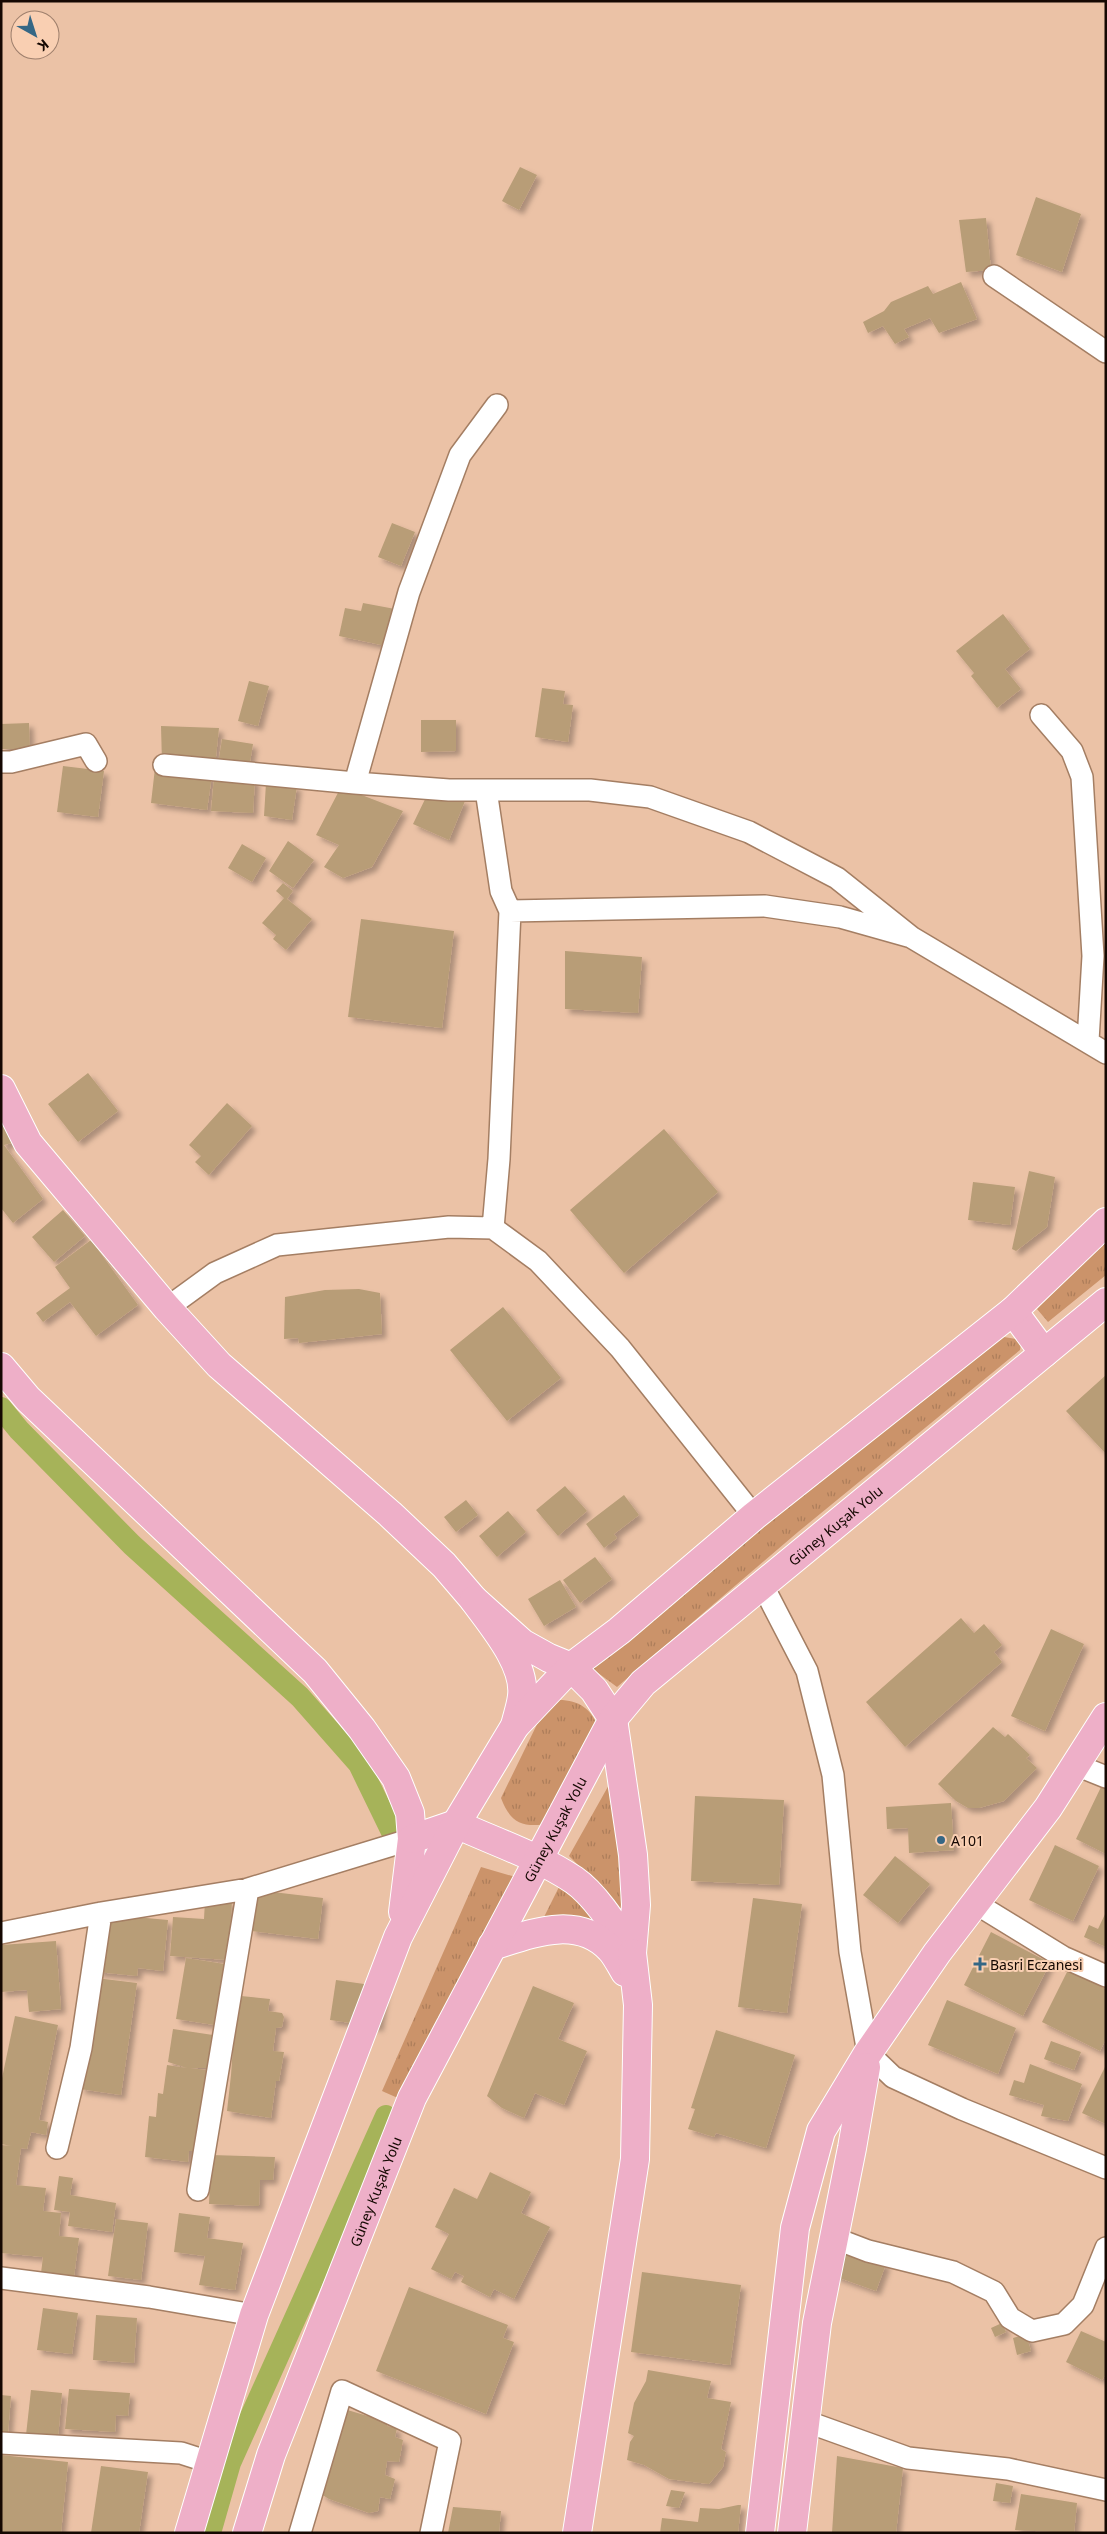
<svg xmlns="http://www.w3.org/2000/svg" width="1107" height="2534" viewBox="0 0 1107 2534" font-family="'Noto Sans',sans-serif">
<defs>
<pattern id="grass-tufts" width="24" height="20" patternUnits="userSpaceOnUse" patternTransform="scale(1.25)"><rect width="24" height="20" fill="#cb936a"/><path d="M3 7l-1-3M5 7V3M7 7l1-3M15 17l-1-3M17 17v-4M19 17l1-3" fill="none" stroke="#ad7d5a"/></pattern>
<filter id="shadow"><feDropShadow dx="4.5" dy="4.5" stdDeviation="2.5" flood-color="#0004"/></filter>
</defs>
<rect width="100%" height="100%" fill="#ebc2a6"/>
<path fill="url(#grass-tufts)" d="M1106,1237V1275L1048,1322L1037,1309Z
M998,1336L1016,1339L1021,1344L1020,1350L798,1532L617,1687L590,1667Z
M559,1700C579,1700 592,1709 598,1728L548,1824C522,1827 511,1824 501,1798L545,1708Z
M610,1783L631,1939L604,1891L569,1856Z
M481,1867L519,1878L409,2103L382,2091Z
M560,1885L570,1891L602,1925L543,1919Z"/>
<g fill="none" stroke-linecap="round" stroke-linejoin="round">
<path stroke="#a6b359" stroke-width="22" d="M1,1408L19,1430L132,1545L300,1697L359,1764L393,1834
M210,2533L230,2463L386,2116"/>
</g>
<path fill="#b89d77" filter="url(#shadow)" d="M520,167L537,175L519,210L502,201Z
M1036,197L1081,214L1062,272L1016,255Z
M986,218L991,270L966,272L959,220Z
M961,282L977,319L939,333L930,318L904,329L909,337L895,344L883,326L868,333L863,322L884,311L891,302L928,286L933,294Z
M392,523L415,532L401,566L378,557Z
M363,603L395,609L386,646L339,636L345,608L361,611Z
M1003,614L1030,649L1005,669L1021,689L997,708L971,676L974,673L956,651Z
M249,681L269,686L258,726L238,721Z
M542,688L565,691L563,704L573,705L568,742L535,737Z
M421,720H456V751L421,752Z
M29,723L30,749H2L1,724Z
M161,726L219,728L215,766L162,763Z
M222,739L253,744L249,768L218,764Z
M63,766L104,771L98,817L57,812Z
M155,768L212,775L207,810L151,803Z
M214,777L255,779L253,813L211,811Z
M266,783L297,786L292,820L264,816Z
M341,787L403,811L372,867L343,878L324,867L339,845L316,835Z
M429,791L465,801L449,840L413,824Z
M288,841L314,860L293,888L269,871Z
M242,844L266,858L252,882L228,868Z
M283,883L293,891L287,899L312,919L286,950L273,939L276,935L262,923L284,898L276,891Z
M361,919L454,931L442,1028L348,1017Z
M565,951L642,957L638,1013L565,1009Z
M88,1073L118,1111L78,1142L48,1104Z
M227,1103L252,1126L209,1175L195,1162L201,1156L189,1145Z
M1,1120L12,1143L4,1145L43,1199L13,1223L1,1208Z
M664,1129L718,1192L624,1273L570,1210Z
M1029,1171L1055,1177L1047,1227L1016,1251L1012,1249Z
M973,1182L1015,1187L1010,1225L968,1220Z
M63,1210L85,1236L54,1262L32,1237Z
M91,1240L138,1305L96,1336L70,1302L43,1322L36,1313L70,1288L55,1267Z
M359,1289L380,1293L382,1334L299,1343L298,1338L284,1339L285,1297L325,1290Z
M503,1307L561,1378L507,1421L450,1350Z
M1106,1375V1454L1066,1411Z
M565,1486L587,1511L558,1536L536,1510Z
M624,1495L639,1515L614,1534L617,1538L604,1548L586,1524Z
M466,1500L478,1515L456,1532L444,1517Z
M508,1511L526,1532L497,1557L479,1536Z
M595,1557L612,1579L580,1603L563,1580Z
M560,1580L576,1607L544,1626L528,1599Z
M961,1618L974,1633L984,1624L1002,1645L994,1652L1002,1662L905,1747L866,1702Z
M1051,1629L1084,1644L1045,1731L1011,1716Z
M993,1727L1005,1737L1008,1734L1030,1755L1026,1758L1037,1768L1004,1801L979,1808H968L956,1801L938,1784Z
M1101,1787L1106,1789V1854L1076,1839Z
M695,1796L784,1800L779,1885L691,1881Z
M951,1803L954,1850L909,1853L908,1828L887,1829L886,1807Z
M1055,1845L1099,1866L1073,1921L1029,1900Z
M895,1856L930,1884L898,1923L863,1895Z
M256,1890L323,1898L318,1939L251,1931Z
M753,1898L802,1904L787,2013L738,2007Z
M205,1900L232,1902L228,1960L170,1956L173,1917L204,1919Z
M1106,1912V1947L1084,1937L1089,1925L1098,1929Z
M103,1914L168,1920L163,1971L138,1968L137,1976L97,1972Z
M991,1932L1050,1963L1023,2016L964,1985Z
M56,1941L61,2009L29,2012L27,1990L1,1992V1945Z
M186,1958L231,1965L221,2026L176,2019Z
M1068,1970L1106,1989V2039L1100,2051L1042,2022Z
M96,1978L137,1983L121,2095L80,2089Z
M336,1980L385,1987L379,2027L330,2020Z
M533,1986L574,2003L558,2039L587,2051L564,2105L535,2093L524,2118L502,2108L487,2096Z
M241,1996L270,1999L268,2011L282,2013L284,2017L282,2027L276,2028L273,2051L284,2052L279,2081H276L271,2118L227,2111L231,2075L233,2046H230L235,2002L240,2003Z
M947,2000L1016,2028L998,2074L928,2045Z
M15,2016L58,2025L39,2120L48,2122L46,2135L31,2132L27,2149L21,2148L16,2185L46,2188L43,2211L61,2213L59,2236L79,2238L74,2277L41,2273L43,2257L1,2253V2145L12,2146L1,2144V2083Z
M173,2029L213,2035L208,2068H190L206,2070L195,2151H189L188,2162L145,2157L149,2116L156,2117L158,2093L163,2094L167,2065L187,2068L168,2062Z
M716,2030L795,2055L766,2148L716,2133L714,2137L688,2129L695,2109L691,2108Z
M1051,2041L1081,2052L1074,2070L1044,2059Z
M1030,2064L1082,2084L1068,2121L1041,2116L1044,2105L1009,2095L1014,2080L1024,2083Z
M1106,2065V2124L1082,2113Z
M211,2155L275,2157L273,2180H260L259,2206L209,2204Z
M490,2172L531,2192L521,2213L550,2227L514,2299L494,2289L490,2297L461,2282L464,2276L455,2272L451,2279L431,2269L449,2234L435,2227L454,2188L477,2199Z
M59,2176L73,2178L70,2195L116,2203L112,2232L68,2226L70,2212L54,2210Z
M179,2213L210,2217L207,2238L243,2243L235,2290L199,2285L205,2256L174,2252Z
M116,2219L148,2223L141,2280L108,2276Z
M844,2249L886,2264L876,2291L834,2276Z
M642,2272L741,2285L730,2365L631,2352Z
M409,2287L508,2325L503,2338L514,2342L486,2414L376,2371Z
M43,2308L78,2313L72,2354L37,2350Z
M96,2315L137,2318L134,2363L93,2360Z
M1002,2323L1006,2332L995,2337L991,2328Z
M1081,2331L1106,2342V2374L1102,2380L1066,2362Z
M1026,2334L1031,2351L1017,2355L1013,2338Z
M648,2370L711,2381L707,2398L731,2402L721,2449L726,2452L723,2467L709,2484L669,2479L644,2465L627,2460L630,2442L634,2436L628,2433L634,2403L646,2381Z
M69,2389L130,2393L128,2416L116,2415L115,2432L65,2429Z
M31,2390L62,2393L58,2438L26,2435Z
M1,2395L11,2396L8,2433L1,2432Z
M344,2409L388,2422L387,2426L397,2428L395,2437L403,2440L399,2462L387,2461L385,2475L395,2479L390,2499L380,2497L378,2511L369,2513L329,2499L321,2494Z
M1,2455L68,2462L61,2533H1Z
M837,2456L903,2468L896,2533H832Z
M101,2466L148,2472L139,2533H91Z
M996,2483L1013,2486L1010,2503L993,2501Z
M671,2490L685,2492L679,2508L666,2506Z
M1021,2494L1077,2503L1074,2533L1015,2530Z
M738,2505H741L738,2533H660L662,2518L698,2522L700,2508L719,2509Z
M453,2507L501,2511L499,2533H448Z"/>
<g fill="none" stroke-linecap="round" stroke-linejoin="round">
<defs>
<path id="minor" d="M994,276L1106,352
M1041,715L1072,751L1082,777L1093,956L1088,1041
M1,762H11L86,744L96,761
M164,765L355,783L449,790H590L650,797L749,832L837,878L911,937
M355,783L409,592L460,455L497,405
M486,790L501,891L510,911L499,1159L493,1228
M510,911L765,906L840,917L911,937L1106,1053
M167,1308L215,1273L277,1245L449,1227L493,1228L538,1261L620,1348L754,1516
M763,1586L807,1671L833,1775L850,1952L868,2053L893,2077L962,2109L1106,2168
M1076,1765L1106,1777
M975,1903L1063,1957L1106,1976
M1,1933L101,1913L248,1889L412,1839
M57,2148L81,2048L101,1913
M198,2190L248,1889
M834,2238L868,2251L953,2272L994,2292L1010,2318L1032,2331L1064,2324L1083,2305L1106,2248
M1,2278L149,2297L254,2315
M805,2421L908,2458L1008,2469L1106,2490
M1,2443L181,2453L209,2462
M300,2533L342,2391L450,2441L431,2533"/>
<g id="major">
<path d="M1,1089L28,1143L167,1308L219,1365L390,1514L444,1565L474,1600"/>
<path d="M1013,1311L1044,1353"/>
<path d="M1,1367L28,1399L315,1671L362,1729L396,1778L410,1813L412,1839L403,1912"/>
<path d="M412,1839L456,1824C495,1842 538,1856 574,1880C597,1896 617,1930 632,1953L636,1905L633,1855L613,1719L594,1690L571,1667L549,1658L522,1643L474,1600C492,1625 526,1664 522,1696C521,1706 517,1717 515,1726"/>
<path d="M492,1946C531,1934 577,1914 610,1949C616,1955 620,1964 625,1972"/>
<path d="M189,2533L254,2315L398,1937L456,1824L515,1726L571,1667L619,1631L754,1516L1013,1311L1106,1222"/>
<path id="s1" d="M247,2533L271,2455L412,2098L613,1719L643,1683L1106,1302"/>
<path d="M577,2533L635,2159L638,2005L632,1953"/>
<path d="M760,2533L795,2228L821,2131L868,2053L937,1953L1048,1808L1106,1717"/>
<path d="M792,2533L817,2323L852,2148L866,2067"/>
</g>
</defs>
<use href="#minor" stroke="#a47e63" stroke-width="24"/>
<use href="#major" stroke="#fff" stroke-width="30"/>
<use href="#minor" stroke="#fff" stroke-width="21"/>
<use href="#major" stroke="#eeafc8" stroke-width="28"/>
</g>
<g fill="#356785" stroke="#f9cfb2" stroke-width="2">
<circle cx="941" cy="1840" r="5"/>
<path d="M977.5 1956.5h5v5h5v5h-5v5h-5v-5h-5v-5h5z"/>
</g>
<g text-anchor="middle" dominant-baseline="central" stroke-width="4" stroke-linejoin="round" paint-order="stroke">
<g font-size="14" fill="#150802" stroke="#f9cfb2">
<text stroke="none"><textPath href="#s1" startOffset="1190">Güney Kuşak Yolu</textPath></text>
<text stroke="none"><textPath href="#s1" startOffset="770">Güney Kuşak Yolu</textPath></text>
<text stroke="none"><textPath href="#s1" startOffset="365">Güney Kuşak Yolu</textPath></text>
</g>
<g font-size="14" fill="#150802" stroke="#f9cfb2" text-anchor="start">
<text x="951" y="1840">A101</text>
<text x="990" y="1964">Basri Eczanesi</text>
</g>
</g>
<rect width="1107" height="2534" fill="none" stroke="#150802" stroke-width="5"/>
<g transform="translate(35 35) rotate(141)"><circle r="24" fill="#f9cfb2" stroke="#9e7f6c"/>
<path d="M0-4L9 19L0 12L-9 19Z" fill="#356785"/>
<text y="-8" font-size="14" font-weight="bold" text-anchor="middle" fill="#150802">K</text>
</g>
</svg>
